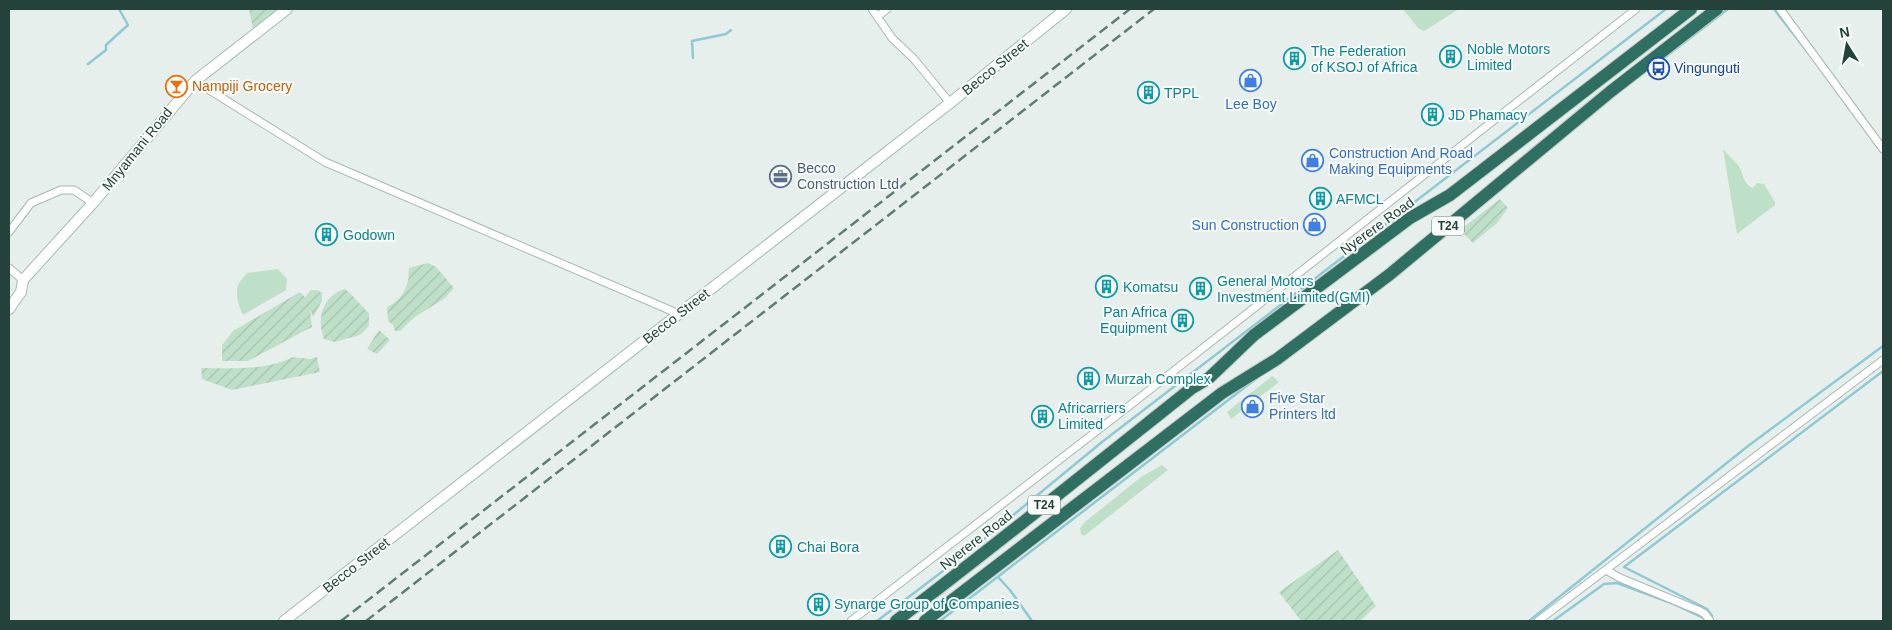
<svg xmlns="http://www.w3.org/2000/svg" width="1892" height="630" viewBox="0 0 1892 630" font-family="Arial,sans-serif">
<defs>
<pattern id="garden-furrows" width="10" height="10" patternUnits="userSpaceOnUse" patternTransform="scale(1.25)"><rect width="10" height="10" fill="#bfe0c8"/><path d="M-1 1l2-2M0 10L10 0M9 11l2-2" fill="none" stroke="#a4c1ad"/></pattern>
</defs>
<rect width="100%" height="100%" fill="#e6efeb"/>
<path fill="#bfe0c8" d="M1403,9H1459L1424,31L1418,28Z
M1723,149C1727,154 1733,159 1738,165C1744,173 1742,183 1753,188L1757,183L1764,184L1775,202V205L1737,234Z
M278,269L287,279L286,290L243,315C239,307 234,292 239,283C241,280 245,276 247,273Z
M1272,376L1279,382L1231,419L1227,412Z
M1162,465L1168,470L1084,536L1081,534L1080,528L1085,522L1141,477Z"/>
<path fill="url(#garden-furrows)" d="M249,9H280L268,19L253,29Z
M1500,199L1508,208L1497,223L1473,243L1460,230Z
M428,263L436,267L454,288L445,298L415,317L400,331H395L393,325L388,321L387,307C398,302 405,293 408,281C409,278 408,272 409,268Z
M345,289C354,296 360,305 369,313V326L360,335L334,342L324,339C316,319 323,295 345,289Z
M311,290H317L322,293V301L313,317L310,309L312,327L248,361H222V345L233,331L300,292L306,298V296Z
M379,330L390,340L377,354L367,349Z
M293,357L310,359L317,357L320,372L232,390L202,379L201,368C231,368 265,371 293,357Z
M1338,550L1376,606L1360,621H1301L1279,592Z"/>
<g fill="none" stroke-linecap="round" stroke-linejoin="round">
<path stroke="#8ec9d4" stroke-width="2.5" d="M1774,9L1810,55
M693,58L692,41L726,34L731,30
M1664,58L1728,9
M88,64L106,50V45L128,25L119,9
M998,577L1010,590L1032,621
M1712,620V616L1707,609L1624,567L1883,371
M877,621L972,549L1102,442L1666,9
M940,621L1257,378
M1529,621L1748,446L1883,346
M1553,621L1604,584L1617,583L1674,604L1704,618V621"/>
<defs>
<path id="street" d="M872,9L892,38L914,59L950,103
M1780,9L1883,149
M878,16L887,9
M195,81L325,162L679,314
M9,232L31,203L61,190H74L93,203
M9,268L23,280
M1606,570L1620,578L1700,611L1705,614L1710,621
M851,621L1129,406L1636,9
M1538,621L1883,360"/>
<path id="secondary" d="M9,309L21,292L23,280L93,203L195,81L287,9
M284,621L950,103L1066,9"/>
<path id="highway" d="M896,621C996,545 1094,466 1192,388L1209,378L1254,335L1410,218L1450,195L1691,9
M925,621L1222,393L1277,359L1389,275L1610,92L1717,9"/>
</defs>
<use href="#street" stroke="#a8b8b2" stroke-width="9"/>
<use href="#secondary" stroke="#a4bbb3" stroke-width="12"/>
<use href="#highway" stroke="#c2cac8" stroke-width="14"/>
<use href="#street" stroke="#fff" stroke-width="7"/>
<use href="#secondary" stroke="#fff" stroke-width="10"/>
<use href="#highway" stroke="#2f6f62" stroke-width="12"/>
<path stroke="#5f7d75" stroke-width="2.5" stroke-dasharray="10 5" stroke-linecap="butt" d="M341,621L1130,9
M366,621L1154,9"/>
</g>
<defs>
<symbol id="building-ring" viewBox="-11 -11 22 22"><circle r="9.5" fill="#f7fbf9" stroke="#0f9aa8" stroke-width="1.5"/><path d="M-4-6H4V6H1V3H-1V6H-4ZM-2.5-4.3h1.7v1.8h-1.7ZM.8-4.3h1.7v1.8H.8ZM-2.5-1h1.7V.8h-1.7ZM.8-1h1.7V.8H.8Z" fill="#0f9aa8"/></symbol>
<symbol id="bus-ring" viewBox="-11 -11 22 22"><circle r="9.5" fill="#f7fbf9" stroke="#1a4fb4" stroke-width="1.5"/><path d="M-5-6H5V4H4V6H2V4H-2V6H-4V4H-5ZM-3.5-4V0h7V-4ZM-3.5 1.2v1.5H-2V1.2ZM2 1.2v1.5H3.5V1.2Z" fill="#1a4fb4"/></symbol>
<symbol id="shop-ring" viewBox="-11 -11 22 22"><circle r="9.5" fill="#f7fbf9" stroke="#3f7fe0" stroke-width="1.5"/><path d="M-5-2.5h2.3a2.7 3.5 0 0 1 5.4 0H5L5.5 6h-11ZM-1.5-2.5h3a1.5 2.3 0 0 0-3 0Z" fill="#3f7fe0"/></symbol>
<symbol id="bar-ring" viewBox="-11 -11 22 22"><circle r="9.5" fill="#f7fbf9" stroke="#e8710a" stroke-width="1.5"/><path d="M-6-5H6L.8 .8V4.5H3.5V6h-7V4.5H-.8V.8Z" fill="#e8710a"/></symbol>
<symbol id="office-ring" viewBox="-11 -11 22 22"><circle r="9.5" fill="#f7fbf9" stroke="#5c6f8a" stroke-width="1.5"/><path d="M-6-3h4V-5.5h4V-3h4V5H-6ZM-1-4.5V-3h2v-1.5ZM-6 0V1H6V0Z" fill="#5c6f8a"/></symbol>
</defs>
<g fill-rule="evenodd">
<use href="#building-ring" x="1438" y="44" width="25" height="25"/>
<use href="#building-ring" x="1282" y="46" width="25" height="25"/>
<use href="#bus-ring" x="1646" y="56" width="25" height="25"/>
<use href="#shop-ring" x="1238" y="68" width="25" height="25"/>
<use href="#bar-ring" x="164" y="74" width="25" height="25"/>
<use href="#building-ring" x="1136" y="80" width="25" height="25"/>
<use href="#building-ring" x="1420" y="102" width="25" height="25"/>
<use href="#shop-ring" x="1300" y="148" width="25" height="25"/>
<use href="#office-ring" x="768" y="164" width="25" height="25"/>
<use href="#building-ring" x="1308" y="186" width="25" height="25"/>
<use href="#shop-ring" x="1302" y="212" width="25" height="25"/>
<use href="#building-ring" x="314" y="222" width="25" height="25"/>
<use href="#building-ring" x="1094" y="274" width="25" height="25"/>
<use href="#building-ring" x="1188" y="276" width="25" height="25"/>
<use href="#building-ring" x="1170" y="308" width="25" height="25"/>
<use href="#building-ring" x="1076" y="366" width="25" height="25"/>
<use href="#shop-ring" x="1240" y="394" width="25" height="25"/>
<use href="#building-ring" x="1030" y="404" width="25" height="25"/>
<use href="#building-ring" x="768" y="534" width="25" height="25"/>
<use href="#building-ring" x="806" y="592" width="25" height="25"/>
</g>
<g text-anchor="middle" dominant-baseline="central" stroke-width="4" stroke-linejoin="round" paint-order="stroke">
<g fill="#f7fbf9" stroke="#637a73" stroke-width="1">
<rect x="1432" y="216.5" width="32" height="19" rx="4"/>
<rect x="1028" y="495.5" width="32" height="19" rx="4"/>
</g>
<g font-size="12" font-weight="bold" fill="#24423a">
<text x="1448" y="226">T24</text>
<text x="1044" y="505">T24</text>
</g>
<g font-size="14" fill="#0d838f" stroke="#f7fbf9" text-anchor="start">
<text x="1467" y="49">Noble Motors<tspan x="1467" dy="16">Limited</tspan></text>
<text x="1311" y="51">The Federation<tspan x="1311" dy="16">of KSOJ of Africa</tspan></text>
<text x="1164" y="93">TPPL</text>
<text x="1448" y="115">JD Phamacy</text>
<text x="1336" y="199">AFMCL</text>
<text x="343" y="235">Godown</text>
<text x="1217" y="281">General Motors<tspan x="1217" dy="16">Investment Limited(GMI)</tspan></text>
<text x="1123" y="287">Komatsu</text>
<text x="1167" y="312" text-anchor="end">Pan Africa<tspan x="1167" dy="16">Equipment</tspan></text>
<text x="1105" y="379">Murzah Complex</text>
<text x="1058" y="408">Africarriers<tspan x="1058" dy="16">Limited</tspan></text>
<text x="797" y="547">Chai Bora</text>
<text x="834" y="604">Synarge Group of Companies</text>
</g>
<g font-size="14" fill="#24423a" stroke="#f7fbf9">
<text transform="translate(995 67) rotate(-39)">Becco Street</text>
<text transform="translate(137 149) rotate(-51)">Mnyamani Road</text>
<text transform="translate(1377 226) rotate(-36)">Nyerere Road</text>
<text transform="translate(676 316) rotate(-38)">Becco Street</text>
<text transform="translate(976 540) rotate(-38)">Nyerere Road</text>
<text transform="translate(356 565) rotate(-38)">Becco Street</text>
</g>
<g font-size="14" fill="#164399" stroke="#f7fbf9" text-anchor="start">
<text x="1674" y="68">Vingunguti</text>
</g>
<g font-size="14" fill="#c56008" stroke="#f7fbf9" text-anchor="start">
<text x="192" y="86">Nampiji Grocery</text>
</g>
<g font-size="14" fill="#366cbe" stroke="#f7fbf9" text-anchor="start">
<text x="1251" y="104" text-anchor="middle">Lee Boy</text>
<text x="1329" y="153">Construction And Road<tspan x="1329" dy="16">Making Equipments</tspan></text>
<text x="1299" y="225" text-anchor="end">Sun Construction</text>
<text x="1269" y="398">Five Star<tspan x="1269" dy="16">Printers ltd</tspan></text>
</g>
<g font-size="14" fill="#4e5e75" stroke="#f7fbf9" text-anchor="start">
<text x="797" y="168">Becco<tspan x="797" dy="16">Construction Ltd</tspan></text>
</g>
</g>
<rect width="1892" height="630" fill="none" stroke="#24423a" stroke-width="20"/>
<g transform="translate(1847 45) rotate(349)" stroke="#f7fbf9" stroke-width="4" paint-order="stroke">
<path d="M0-4L9 19L0 12L-9 19Z" fill="#24423a"/>
<text y="-8" font-size="14" font-weight="bold" text-anchor="middle" fill="#24423a">N</text>
</g>
</svg>
